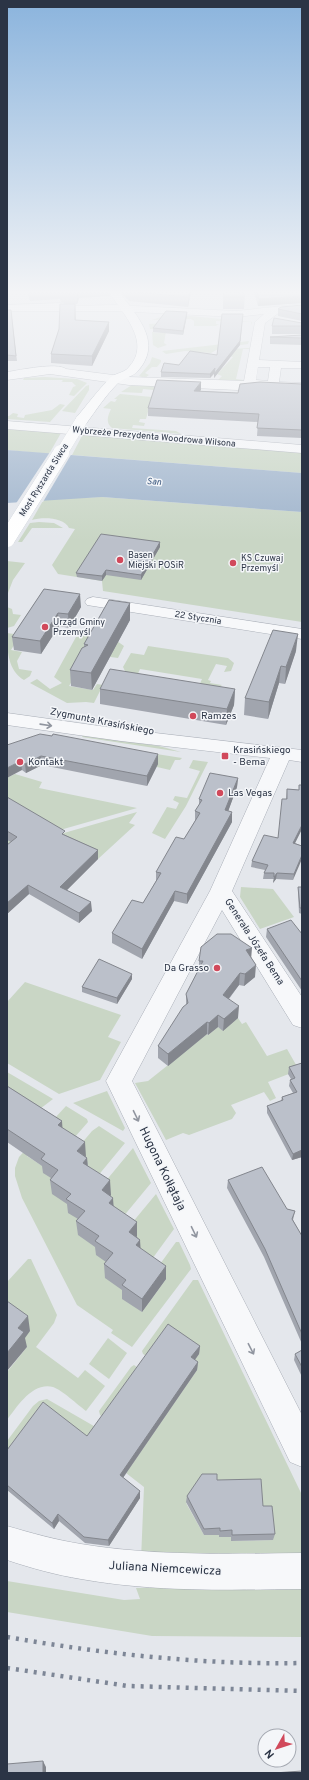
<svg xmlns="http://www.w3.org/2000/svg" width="309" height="1780" viewBox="0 0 309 1780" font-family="Overpass,sans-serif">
<rect width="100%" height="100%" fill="#e4e7ec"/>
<path fill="#c9d6c5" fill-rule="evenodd" d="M180,315L252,322L251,325V322L216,321V324H219L216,326H194V321L191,319L152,320L164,316Z
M166,323L167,326L164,343L167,345L158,348L153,345L152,332L160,333L162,330L150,329L149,324Z
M249,341L248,344L220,348L211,353L185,351L166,354L162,351Z
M248,348L251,349H243L236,379L243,380L242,382L218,380L222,376L214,373H218L233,357L222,355L232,349Z
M152,357L161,360V362L157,367H152L145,373L149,375L145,378L139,376L150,363Z
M45,377L77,379L87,383L74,396L69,395L73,387L76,386L72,382H61L63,381L62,380H23L24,378Z
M89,385V390L75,413L62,411L86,386Z
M132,385L177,386L153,390L143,389L142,393L121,392Z
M120,394L152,397L146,419H140L139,422L145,423L144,426L133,425L132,428L176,431L181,434L112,428C105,422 108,416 111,409L103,408L111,401L115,402L117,399H114Z
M60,404L65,405L50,422L7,419V416H9L13,413L18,414L17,417L24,418L25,415L52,410Z
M7,428L61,433L49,454L7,450Z
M83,434L302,452V473L72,455Z
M102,497L302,512V622L103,591L102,581L58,574L52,565L75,529L69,528C64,517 42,517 32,520L44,499Z
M39,522L54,523L63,528H32L22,542H18L30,523Z
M7,561L25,563L13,580L8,593Z
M7,607L12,609L13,614L21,615L14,626L7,628Z
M7,633L14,634L16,642L11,650L22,652L17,661L19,669L32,671L30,676L24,680C8,671 7,650 7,633Z
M86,635L117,641L124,646L118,658L89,654L69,686L93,690L97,684L103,685L94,703L86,702L67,703L30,683L37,679L50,689L62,683L54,677L76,637Z
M148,646L228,658L234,663L231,671L224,672L227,666L216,664L208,680L211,681L210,683L222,685L217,688L199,686L202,679L140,669L137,676L126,673L123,667L131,653L144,655Z
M83,735L159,746L181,752L82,737Z
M118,748L182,758L180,760H175L170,770L157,767V764Z
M193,760L208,762L186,806L165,839L152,833L167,807L176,809L179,803L173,800L175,796L187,798L200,771L189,768Z
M15,774L42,782L39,788L137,808L60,830L7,801V778Z
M137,812L129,823L135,825L98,859L85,853L7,867V839L57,835Z
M241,887L273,889L294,917L260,929L240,897Z
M25,982L121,1015L108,1037L121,1042L100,1080L59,1094L7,1063V1002Z
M238,1018L242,1024L246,1022L267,1056L287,1049L299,1070L268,1082L276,1098L270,1101L264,1092L231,1105L236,1113L232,1119L189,1135L183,1133L166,1140L135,1083L148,1081L207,1034L208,1035L218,1027L223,1030Z
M7,1072L53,1099L32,1115L7,1099Z
M107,1091L125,1128L123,1131L73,1103Z
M66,1106L87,1119L88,1122L68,1145L53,1128L27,1156L47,1169L60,1185L72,1208L86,1225L100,1250L113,1267L127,1293L142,1312L166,1279L155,1271L176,1242H179L190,1265L191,1269L132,1347L111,1333L113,1330L77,1305L22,1198L15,1176V1168L19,1157Z
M99,1126L125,1143L92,1183L76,1150L92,1131Z
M133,1148L151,1183L118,1223L100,1188Z
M156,1194L174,1229L147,1266L127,1229Z
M28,1259H31L57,1315L54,1323L36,1347L78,1378L85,1370L105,1386L86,1411C78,1405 62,1390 53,1387C32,1382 17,1407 7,1420V1372L27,1347L7,1314V1282Z
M193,1280H198L302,1495V1553L141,1560L144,1487L126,1473L197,1370L191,1365L199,1354L150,1358L143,1354L142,1351ZM186,1503L273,1540L231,1541V1537H219V1535H204Z
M108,1338L127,1353L109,1379L89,1364Z
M134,1365L141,1370L105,1419L100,1415L99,1411L131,1367Z
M47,1399L99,1429L88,1444L7,1450V1441L33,1406L39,1401Z
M7,1581L124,1600L140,1599L136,1588L302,1584V1637L152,1636L7,1612Z"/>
<path fill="#9fb4cc" d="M7,450L302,473V512L102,497L7,503Z"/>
<path fill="#e4e7ec" d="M50,452L72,453L43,502L15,505Z"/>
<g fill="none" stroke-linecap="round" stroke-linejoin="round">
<defs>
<path id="minor" d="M63,303L68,306L114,305L236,311L302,304V310L280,312L265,323L259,360L302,362V368H281L279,382L302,383V389H273L268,387L237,390L129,385L50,374L7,380V372C20,370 57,362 66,369L129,377L244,381L255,322L264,314L236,317L114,311H7V305ZM258,367H270L268,381L256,380Z
M7,421L302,445V453L7,429Z
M93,597L302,629V639L87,605L85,602L87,599Z
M7,713L121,729L302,750V762L289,760L232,891L302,997V1028L293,1025L222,910L132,1081L302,1415V1467L290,1462L106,1081L210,891L270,758L121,741L7,725Z
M7,1526C31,1533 56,1540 81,1544C154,1556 228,1554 302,1553V1589C228,1590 154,1592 81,1579C56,1575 31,1568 7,1560Z"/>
<path id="major" d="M109,292H119C137,316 164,343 137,372C132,377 123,378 118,383C106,395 96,410 86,424L81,425L75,421L76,418C87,405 98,390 110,378C115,373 124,373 128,368C153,343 122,313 109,292Z"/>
</defs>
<use href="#minor" stroke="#a9aeb7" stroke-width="1"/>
<use href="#major" stroke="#a3abb8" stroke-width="1"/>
<use href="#minor" fill="#f7f8fa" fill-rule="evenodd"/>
<use href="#major" fill="#fff" fill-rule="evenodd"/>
<path stroke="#7d8696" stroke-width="4.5" stroke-dasharray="3 6" stroke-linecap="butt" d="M7,1637C105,1654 202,1665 302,1663
M7,1668L128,1686L302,1691"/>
<defs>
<path id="major-bridge-far1" d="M61,454L81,421"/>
<path id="major-bridge" d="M7,539L61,453"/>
</defs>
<use href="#major-bridge-far1" stroke="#a3abb8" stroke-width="12" stroke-linecap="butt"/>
<use href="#major-bridge" stroke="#a3abb8" stroke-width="16" stroke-linecap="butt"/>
<use href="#major-bridge-far1" stroke="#fff" stroke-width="12"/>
<use href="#major-bridge" stroke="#fff" stroke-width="16"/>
</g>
<path fill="#a1a5ae" d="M27,292H110V296L79,298L77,304H75L76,320L109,322V331L92,366L51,363V354L67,304L61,302L60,299L30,301Z
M120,292H191L188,307L129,301Z
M233,292H245L244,309H223V297L234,292Z
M254,292H302V303L258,306Z
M302,305V321L278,316V309Z
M7,310H11L17,361H7Z
M187,312L183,335L153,332V328Z
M302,323V334H272V326Z
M302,335V345L270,344V337Z
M240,345L214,378L215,373L210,378L161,377V372L179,365L217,355Z
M302,384V438L257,436L258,422L148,416V408L201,390L199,391L238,393Z
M160,547L141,580L106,575L102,581L77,577L76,573Z
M44,589L81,607L69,628L59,626L41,654L14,650L12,637Z
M130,603V620L92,690L71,686L70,670L84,647V644Z
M296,651L285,684L279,683L268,719L244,715L245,698Z
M100,689H235L234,705L226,725L100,704Z
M7,745L158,764L147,786L42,765L26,773L22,770Z
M238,778L237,787L228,811L232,822L187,904L174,901L142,959L112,943V933L143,903L156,881V872L184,839L195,821V811L199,805V799Z
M302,785V829L295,843L302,846L293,880L276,879L273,883L274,879H263L264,873L265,870L251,867L252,861L278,838L286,799L287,789L299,790Z
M7,797L65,835L98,850V859L67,890L92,911L79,923L29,894L7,914V845L11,842L7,840Z
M298,887H302V914L299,913L298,892Z
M267,929L302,934V991L266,937Z
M251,958L255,977L244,986L239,985L229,999L238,1018L223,1031L218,1027L208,1035L207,1034L168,1066L158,1058V1046L186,1005V994L199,969V961Z
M132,979L117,1004L82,992V987Z
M302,1063V1157L292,1160L267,1113V1106L281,1101L282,1097L293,1093L289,1086L290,1080L291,1079L288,1074L289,1067Z
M7,1086L62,1121V1127L87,1158L88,1166L111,1195L110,1196L114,1207L137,1222V1237L140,1240V1248L166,1279L142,1312L122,1299V1290L105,1278L104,1264L106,1262L96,1255L95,1247L78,1235L76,1221L78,1219L68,1213L67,1204L52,1194L50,1180L51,1178L43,1173L42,1166L7,1142Z
M228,1180L287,1209L295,1211L293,1220L302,1236V1344L264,1257L227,1188Z
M200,1346L199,1354L195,1360L198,1362L197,1370L123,1478L140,1491V1498L109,1546L85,1543L59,1521L54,1529L7,1490V1450L87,1436Z
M302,1350V1377L294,1360L295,1354Z
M217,1480L263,1506L275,1534L273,1540L231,1541V1537H219V1535H204L186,1502L187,1496Z"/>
<path fill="#83868d" d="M77,292H78L79,298L77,304Z
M189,292H191L188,307V297Z
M302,296V303L258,306L259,299Z
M187,312V316L183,335V331Z
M243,314L240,345L214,378V374Z
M109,322V331L92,366V356Z
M215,368V372L210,378V374Z
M201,382V390L194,399V391Z
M160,542V547L141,580V575Z
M106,570V575L102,581V576Z
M80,594L81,607L69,628L68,614Z
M130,603V620L92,690L91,673Z
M58,613L59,626L41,654L40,641Z
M298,634L296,651L285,684L286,667Z
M281,666L279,683L268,719L269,702Z
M235,689L234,705L226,725L227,709Z
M158,754V764L147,786V776Z
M41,756L42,765L26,773L25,764Z
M21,761L22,770L7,778V768Z
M238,778L237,787L225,820V810Z
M232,812V822L187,904V894Z
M302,825V829L292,849L293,843Z
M98,850V859L61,896L60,887Z
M302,855V859L293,880L294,874Z
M277,873L276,879L273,883L274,877Z
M28,885L29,894L7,914V903Z
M175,891L174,901L142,959V949Z
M91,902L92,911L79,923V913Z
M252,948L251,960L246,950Z
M256,965L255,977L244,986L245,974Z
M240,973L239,985L222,1007L223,995Z
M132,974V979L117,1004V998Z
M239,1006L238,1018L223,1031L224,1019Z
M218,1015V1027L208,1035L209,1023Z
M207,1022V1034L168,1066V1054Z
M62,1121L63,1136L58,1125Z
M85,1142L86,1157L77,1151Z
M302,1150V1157L292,1160L293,1154Z
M87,1158L88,1172L83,1163Z
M110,1180L111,1195L103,1205L102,1190Z
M113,1198L114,1212L109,1203Z
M137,1222V1236L130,1246L129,1232Z
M140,1240L141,1254L136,1245Z
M166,1266V1279L142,1312V1299Z
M28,1316L30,1331L25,1338L27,1347L7,1371V1353L18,1328Z
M200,1346L199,1354L191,1365V1357Z
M198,1362L197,1370L120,1482V1475Z
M140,1491V1498L109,1546L108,1540Z
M58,1514L59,1521L54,1529L52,1523Z
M43,1761L46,1767V1773H43Z"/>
<path fill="#bbc0ca" stroke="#83868d" d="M61,292H77V294H68Z
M134,292H189L188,297Z
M224,292L245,293L244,297H223Z
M257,292H302V296L259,299Z
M60,304H75V320L109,322L92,356L51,354L59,329Z
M302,305V314L278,309L281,307Z
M7,310H11L16,356L7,355Z
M166,311L187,312L183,331L153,328Z
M222,314H243L240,341L214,374L215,368L210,374L161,372L164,363L179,365L190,351L217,355Z
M274,318L302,323V326H272Z
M302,335V338L270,337Z
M157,380L201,382L194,391L238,393L240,384L260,382L302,384V430L257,428L259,414L148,408Z
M101,534L160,542L141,575L106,570L102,576L76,573Z
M44,589L80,594L68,614L58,613L40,641L12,637Z
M109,600L130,603L91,673L70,670L82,648L88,645L84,644Z
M273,630L298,634L286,667L281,666L269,702L245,698Z
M110,669L235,689L227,709L100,689Z
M40,734L52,736L53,734L158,754L147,776L41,756L25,764L21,761L7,768V745Z
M210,773L238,778L225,810L232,812L187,894L175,891L142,949L112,933L132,900L143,903L161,873L156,872L176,837L184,839L200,813L195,811L202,800L199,799Z
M299,785H302V825L293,843L302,846V855L294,874L277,873L274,877V873H264L268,865L252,861L264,835L278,838L282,799H287V789L299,790Z
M7,797L65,831L62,834L98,850L60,887L91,902L79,913L28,885L7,903V845L17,837L7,831Z
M298,887H302V908H300Z
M291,920L302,934V981L267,929Z
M217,934H231L252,948L246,950L256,965L245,974L240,973L223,995L239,1006L224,1019L218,1015L209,1023L207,1022L168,1054L158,1046L183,1007L188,1003L186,994L203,961H199L201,947Z
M99,959L132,974L117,998L82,987Z
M302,1063V1150L293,1154L267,1106L283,1100L282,1097L297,1092L290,1080L295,1078L289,1067Z
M7,1086L62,1121L58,1125L85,1142L77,1151L87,1158L83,1163L110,1180L102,1190L113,1198L109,1203L137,1222L129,1232L140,1240L136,1245L166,1266L142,1299L122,1285L126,1280L104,1264L113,1253L95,1241L99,1236L76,1221L85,1211L66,1199L71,1194L50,1180L58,1170L41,1159L45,1154L7,1129Z
M262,1167L287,1209L295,1211L292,1219L302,1236V1334L265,1249L228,1180Z
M7,1301L28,1316L18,1328L24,1332L7,1353Z
M168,1324L200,1346L191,1357L198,1362L120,1475L140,1491L108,1540L84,1537L58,1514L52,1523L7,1485V1450L43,1402L87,1436Z
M302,1350V1367L295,1354Z
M202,1474H217V1480L261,1479L263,1506H272L275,1534L232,1535V1530L220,1531V1528L204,1529L187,1496Z
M43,1761V1773H7V1764Z
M302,1771V1773H274Z"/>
<defs><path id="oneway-shaft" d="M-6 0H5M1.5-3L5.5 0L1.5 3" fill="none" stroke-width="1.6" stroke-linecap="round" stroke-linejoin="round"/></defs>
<g stroke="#9196a0">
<use href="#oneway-shaft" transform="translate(46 725) rotate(8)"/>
<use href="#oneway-shaft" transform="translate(136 1116) rotate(64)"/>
<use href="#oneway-shaft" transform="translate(194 1232) rotate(64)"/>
<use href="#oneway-shaft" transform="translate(251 1349) rotate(63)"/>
</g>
<linearGradient id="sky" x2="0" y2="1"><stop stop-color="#8bb4dd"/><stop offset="0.54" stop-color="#f3f4f6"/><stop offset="1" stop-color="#f3f4f6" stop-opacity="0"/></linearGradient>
<rect width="309" height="541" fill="url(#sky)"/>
<g fill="#d1495b" stroke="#f4f6f9" stroke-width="1.5">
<circle cx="120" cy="560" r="4"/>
<circle cx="233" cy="563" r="4"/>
<circle cx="45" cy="627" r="4"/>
<circle cx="193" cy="716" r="4"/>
<rect x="221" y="752" width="8" height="8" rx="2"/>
<circle cx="20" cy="762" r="4"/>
<circle cx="220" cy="793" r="4"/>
<circle cx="217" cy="968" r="4"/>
</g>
<g text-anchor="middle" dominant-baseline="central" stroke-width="3" stroke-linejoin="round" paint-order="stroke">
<g font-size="9" fill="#2b3445" stroke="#f4f6f9">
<text transform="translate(154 437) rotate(5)">Wybrzeże Prezydenta Woodrowa Wilsona</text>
<text transform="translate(44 480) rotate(-58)">Most Ryszarda Siwca</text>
<text transform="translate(198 618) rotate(9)">22 Stycznia</text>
</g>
<g font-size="9" font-style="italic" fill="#34527a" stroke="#f4f6f9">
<text transform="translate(154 482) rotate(4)">San</text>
</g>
<g font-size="9" fill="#2b3445" stroke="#f4f6f9" text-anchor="start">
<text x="128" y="555">Basen<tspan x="128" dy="10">Miejski POSiR</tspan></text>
<text x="241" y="558">KS Czuwaj<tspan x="241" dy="10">Przemyśl</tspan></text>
<text x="53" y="622">Urząd Gminy<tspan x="53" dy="10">Przemyśl</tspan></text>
</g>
<g font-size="10" fill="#2b3445" stroke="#f4f6f9" text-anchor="start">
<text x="201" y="716">Ramzes</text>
<text x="233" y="750">Krasińskiego<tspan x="233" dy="12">- Bema</tspan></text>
<text x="28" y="762">Kontakt</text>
<text x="228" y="793">Las Vegas</text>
<text x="209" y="968" text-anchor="end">Da Grasso</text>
</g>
<g font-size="10" fill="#2b3445" stroke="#f4f6f9">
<text transform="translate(102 722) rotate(11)">Zygmunta Krasińskiego</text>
<text transform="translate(254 942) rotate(57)">Generała Józefa Bema</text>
</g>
<g font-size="12" fill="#2b3445" stroke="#f4f6f9">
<text transform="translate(162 1169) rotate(64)">Hugona Kołłątaja</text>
<text transform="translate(165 1569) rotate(3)">Juliana Niemcewicza</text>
</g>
</g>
<rect width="309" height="1780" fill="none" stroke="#2b3445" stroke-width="16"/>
<g transform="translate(277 1748) rotate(231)"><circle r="19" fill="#f4f6f9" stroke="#a4a8b1"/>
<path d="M0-3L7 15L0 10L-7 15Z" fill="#d1495b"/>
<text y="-6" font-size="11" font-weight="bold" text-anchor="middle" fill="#2b3445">N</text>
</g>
</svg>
